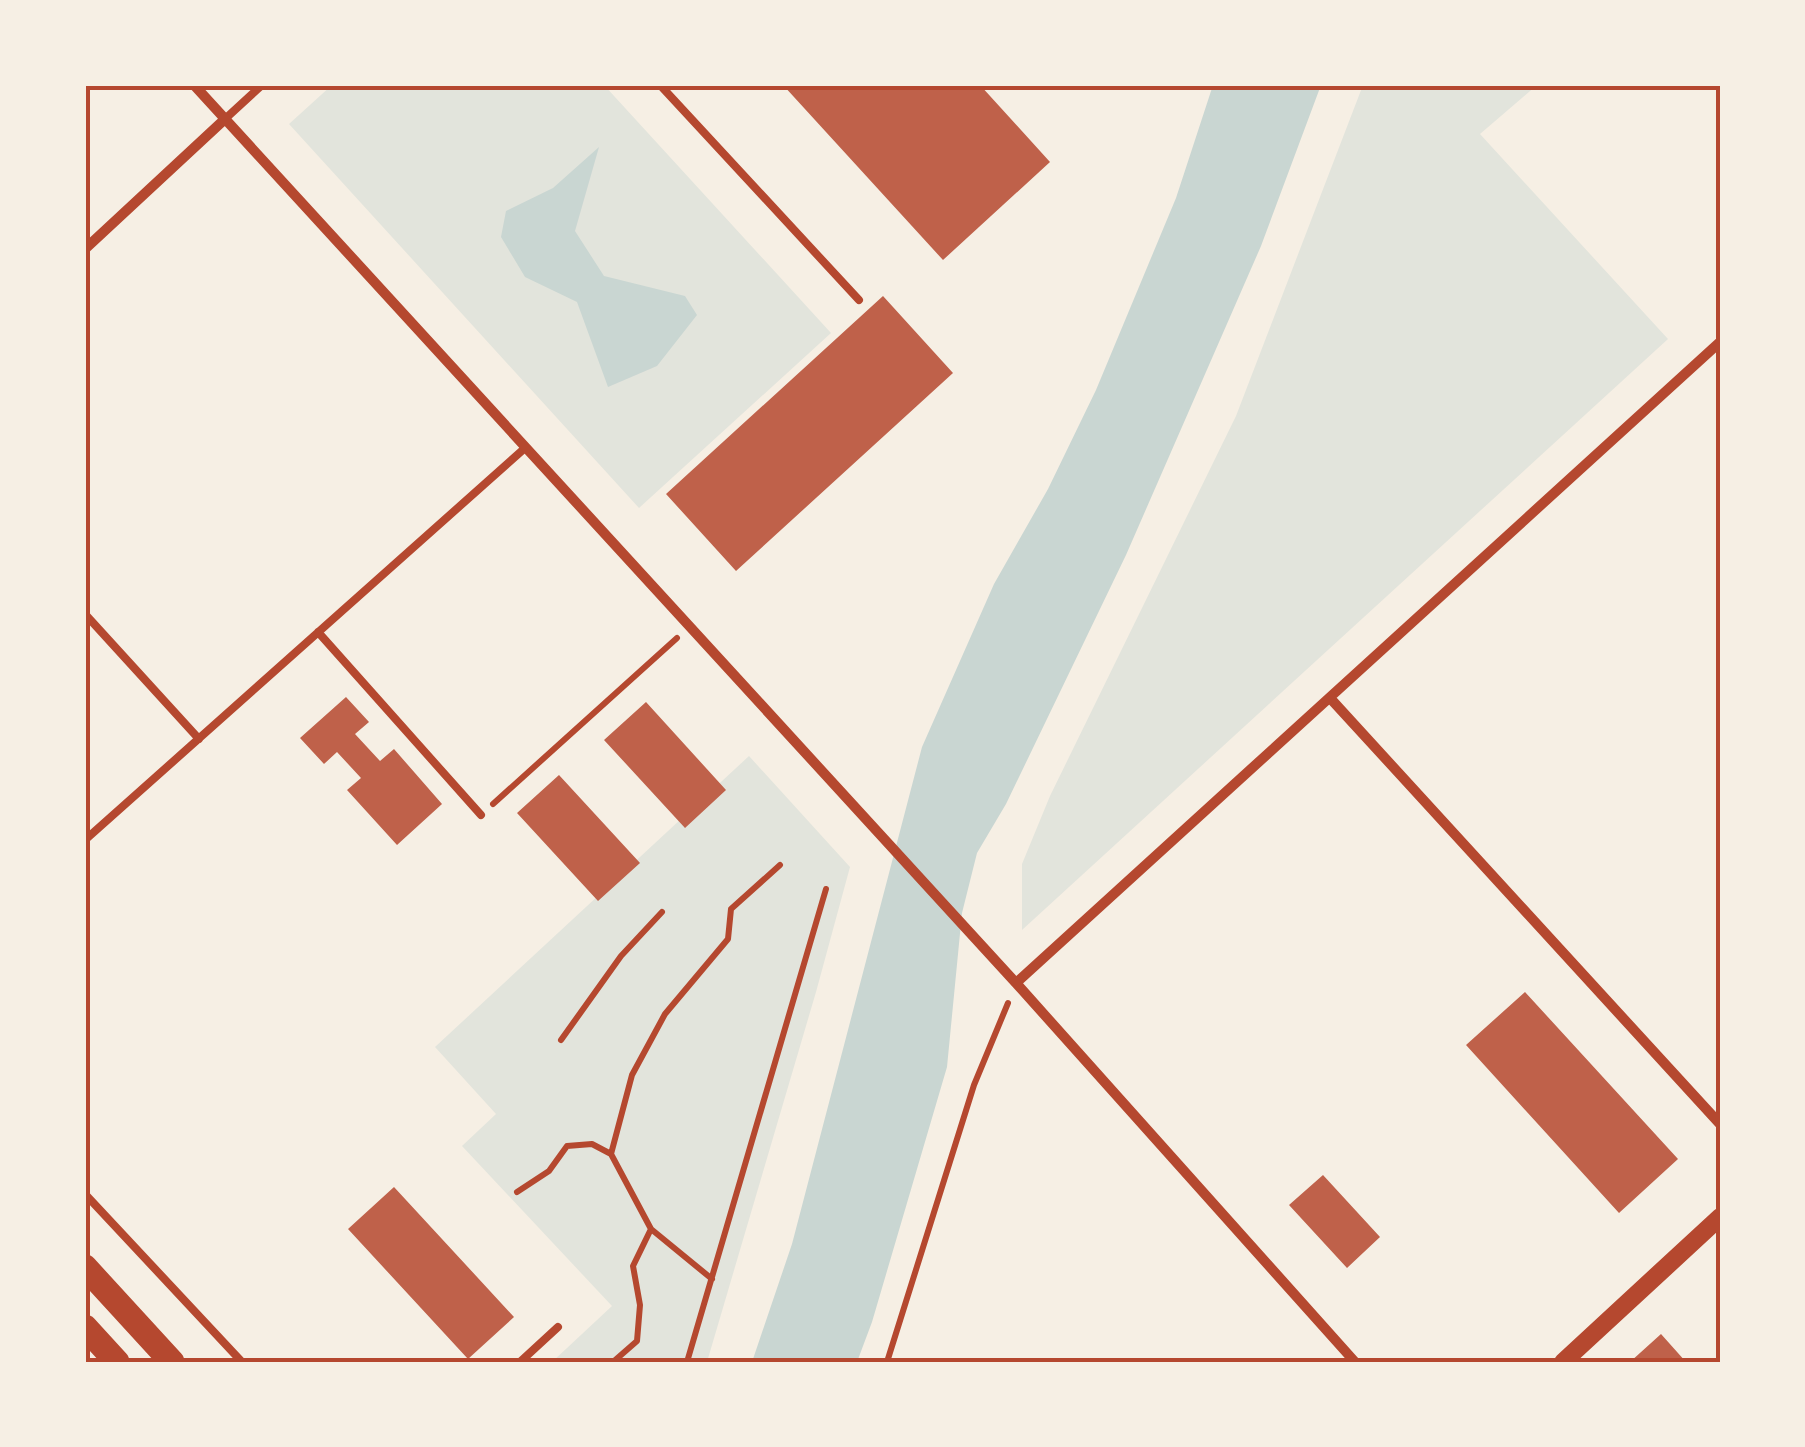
<svg xmlns="http://www.w3.org/2000/svg" width="1805" height="1447" viewBox="0 0 1805 1447" font-family="Poppins,sans-serif">
<rect width="100%" height="100%" fill="#f6efe4"/>
<path fill="#e2e4dc" d="M332,85H604L831,333L639,508L289,124Z
M1363,85H1537L1480,134L1668,339L1022,930V864L1050,796L1236,416Z
M749,756L850,867L816,992L707,1362H552L612,1306L462,1146L496,1114L435,1047Z"/>
<path fill="#c9d6d2" d="M1213,85H1321L1261,246L1126,555L1006,804L977,853L962,913L947,1067L872,1322L857,1362H752L792,1244L922,747L994,584L1048,489L1096,390L1176,198Z
M599,147L575,231L604,276L685,296L697,315L657,366L608,387L577,302L525,277L501,237L506,211L553,188Z"/>
<path fill="#bf614a" d="M783,85H980L1050,162L943,260Z
M883,296L953,373L736,571L666,494Z
M346,697L369,722L355,734L380,761L394,749L442,804L397,845L347,790L361,778L337,752L324,764L300,738Z
M646,702L726,790L685,828L604,740Z
M559,775L640,863L598,901L517,813Z
M1525,992L1678,1159L1619,1213L1466,1045Z
M1323,1175L1380,1237L1347,1268L1289,1205Z
M394,1187L514,1317L468,1359L348,1229Z
M1661,1334L1686,1362H1630Z"/>
<g fill="none" stroke-linecap="round" stroke-linejoin="round">
<path stroke="#b5482f" stroke-width="6" d="M493,804L677,638
M561,1040L621,956L662,912
M611,1154L632,1075L665,1014L728,939L731,909L780,865
M517,1192L549,1171L567,1146L592,1144L611,1154L651,1229L712,1279
M613,1362L637,1341L640,1305L633,1266L651,1229
M687,1362L826,889
M887,1362L974,1085L1008,1003"/>
<path stroke="#b5482f" stroke-width="8" d="M660,85L859,300
M225,119L262,85
M85,614L199,739
M318,632L481,815
M85,840L525,448
M85,1194L242,1362
M520,1362L558,1327"/>
<path stroke="#b5482f" stroke-width="10" d="M194,85L1016,983L1355,1362
M85,249L225,119
M1330,698L1720,1124
M1016,983L1720,342"/>
<path stroke="#b5482f" stroke-width="18" d="M1563,1362L1720,1217"/>
<path stroke="#b5482f" stroke-width="25" d="M85,1267L172,1362
M85,1327L117,1362"/>
</g>
<rect width="1805" height="1447" fill="none" stroke="#f6efe4" stroke-width="175"/>
<rect x="88" y="88" width="1630" height="1272" fill="none" stroke="#b5482f" stroke-width="4"/>
</svg>
